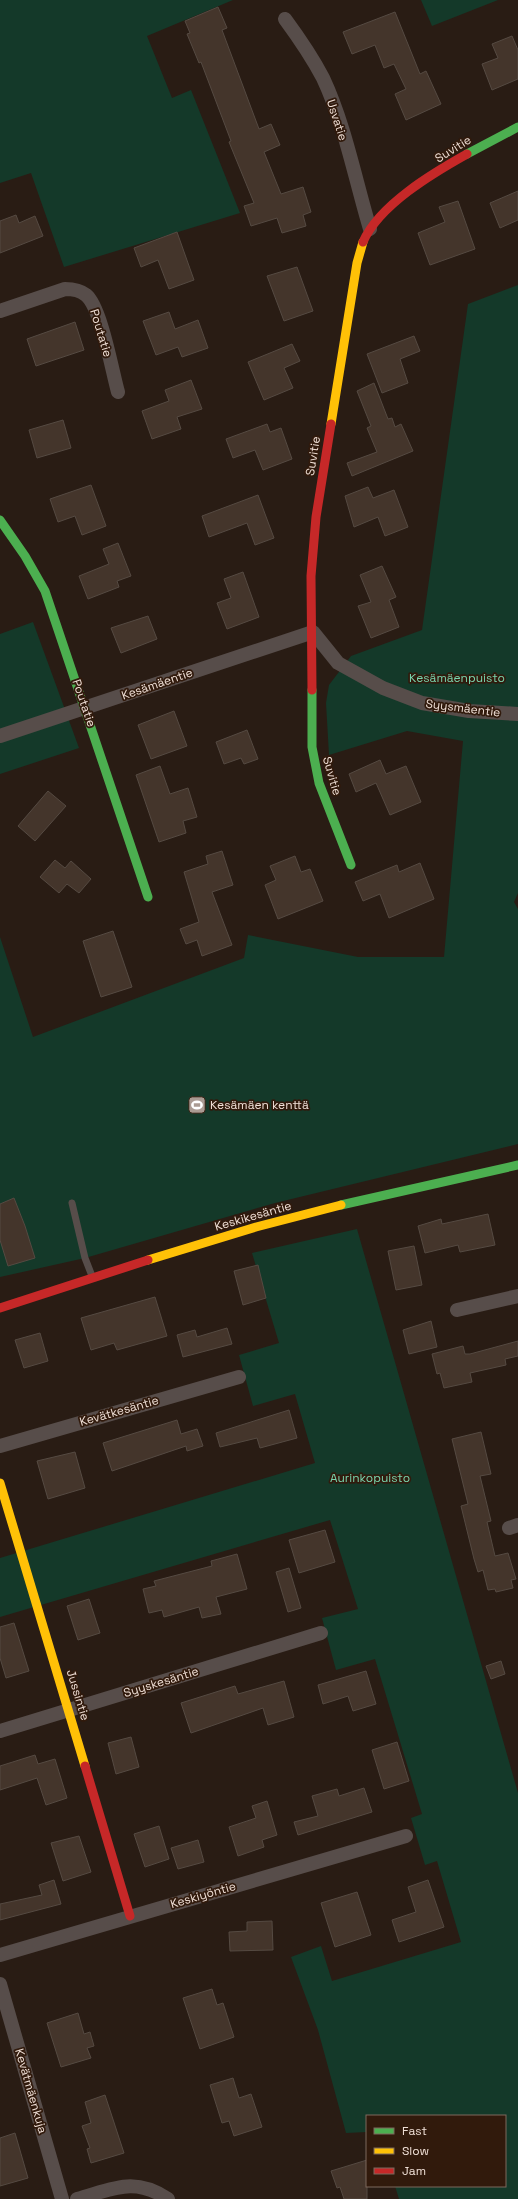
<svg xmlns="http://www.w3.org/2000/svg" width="518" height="2199" viewBox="0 0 518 2199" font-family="'Space Grotesk',sans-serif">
<rect width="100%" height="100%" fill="#291c14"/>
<path fill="#143929" d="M0,0H233L147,36L172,98L191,90L240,213L64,267L31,173L0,183Z
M421,0H498L432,26Z
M518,285V893L514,902L518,909V1144L275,1203L85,1258L0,1277V937L33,1037L244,958L248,935L358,957H444L463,741L407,731L329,755L326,703L329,685L351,656L422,630L468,304Z
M33,622L79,748L0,774V634Z
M357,1229L518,1793V2199H399L395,2186H505V2116H367V2132L346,2133L318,2030L291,1957L321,1946L332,1981L461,1942L437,1861L425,1865L411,1818L422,1814L375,1659L336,1670L322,1618L358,1609L330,1520L0,1617V1558L315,1463L295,1394L253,1406L239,1355L279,1343L252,1253Z"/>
<path fill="#44352b" stroke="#554a42" d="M218,7L227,28L222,30L259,129L271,124L280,145L264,152L281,194L303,187L311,212L303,215L306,226L282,233L277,218L251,226L244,206L254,203L229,142L231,141L201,62L199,63L187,34L190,33L185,21Z
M395,12L420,74L426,71L441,104L406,120L395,94L406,89L394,64L384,68L375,45L352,54L343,32Z
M512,36L518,50V79L492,90L482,64L498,58L492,44Z
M518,191V220L500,228L490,203Z
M458,201L475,249L430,265L418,233L445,222L439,207Z
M16,215L19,223L35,216L43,236L0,253V221Z
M177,232L194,280L169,289L158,260L141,267L134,248Z
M297,267L313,311L284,321L267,276Z
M169,312L175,329L198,320L208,348L182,357L178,347L156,355L143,321Z
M75,322L84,350L36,366L27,339Z
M414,336L420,351L400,359L408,383L382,393L367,354Z
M292,344L300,361L284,368L293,388L264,400L248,362Z
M191,380L202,409L177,417L181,429L152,439L142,411L169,401L165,390Z
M374,383L388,419L392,418L395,427L401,424L413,451L352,476L347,463L377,452L367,428L371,426L357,391Z
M63,420L71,448L37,458L29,430Z
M267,424L270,432L281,428L292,459L263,470L255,450L233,458L226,439Z
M91,485L106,526L82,535L75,516L58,522L50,499Z
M368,487L373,498L394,490L408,527L385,536L378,517L354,527L345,496Z
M258,495L274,538L255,545L247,523L209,537L202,516Z
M118,543L131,576L117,581L119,587L88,599L79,576L109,564L103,549Z
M382,566L396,597L389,600L399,627L371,638L358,606L371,602L360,575Z
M243,572L259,617L227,629L217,603L231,598L224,579Z
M148,616L157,639L121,653L111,628Z
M174,711L187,746L151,759L138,725Z
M247,730L258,759L244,764L241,758L224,764L216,742Z
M380,760L386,774L406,766L421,802L390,815L376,783L356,792L349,774Z
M160,766L170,794L188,788L197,817L183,821L186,833L159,842L136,775Z
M48,791L66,806L35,841L18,826Z
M222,851L233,885L212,892L232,945L202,956L197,940L186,944L180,929L199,922L184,872L208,864L206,856Z
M295,856L301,872L310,869L323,901L278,919L265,885L276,880L270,866Z
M55,860L65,868L71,861L91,879L79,893L67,884L59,893L40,877Z
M420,863L434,899L389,918L380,894L363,901L355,882L397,865L399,872Z
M113,931L132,987L101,997L83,941Z
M14,1198L25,1226L35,1258L8,1266L0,1240V1204Z
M488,1214L495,1245L460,1252L458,1245L425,1253L418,1226L441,1219L442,1224Z
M414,1246L422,1285L396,1290L388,1251Z
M258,1265L266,1298L243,1305L234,1271Z
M155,1297L167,1336L117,1350L114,1343L91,1350L81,1318Z
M431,1321L437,1347L409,1354L403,1330Z
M227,1328L232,1344L183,1357L177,1335L195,1330L197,1337Z
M40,1333L48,1361L24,1368L15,1340Z
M518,1341V1356L505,1359L506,1365L470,1373L472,1382L444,1388L440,1373L437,1374L432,1354L463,1346L465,1354H470Z
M289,1410L297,1438L260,1448L257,1438L220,1447L216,1433Z
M177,1420L181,1434L197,1429L203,1446L187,1451L186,1446L112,1471L103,1443Z
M481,1432L491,1474L480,1476L491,1521L487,1522L495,1556L508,1553L516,1579L511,1580L513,1588L496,1592L495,1589L488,1590L483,1570L478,1572L474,1559L461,1506L468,1504L452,1439Z
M75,1452L85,1488L48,1499L37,1461Z
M325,1530L335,1562L299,1573L289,1540Z
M237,1554L247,1589L216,1597L221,1614L202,1618L199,1607L164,1617L162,1610L149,1613L143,1589L156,1586L154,1581L212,1566L211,1561Z
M289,1568L301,1608L288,1612L276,1572Z
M89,1599L100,1633L78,1640L67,1606Z
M14,1623L29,1671L6,1678L0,1658V1627Z
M501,1661L505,1674L491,1679L486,1666Z
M366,1671L376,1704L353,1711L348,1696L323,1704L318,1685Z
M284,1681L294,1717L268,1725L263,1708L191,1733L181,1703L235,1686L238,1694Z
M131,1737L139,1767L116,1774L108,1743Z
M397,1742L409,1781L384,1789L372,1750Z
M35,1755L38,1764L55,1759L67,1798L46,1805L37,1778L0,1790V1766Z
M364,1788L372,1812L298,1835L294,1822L318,1816L312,1796L337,1789L339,1796Z
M267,1801L277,1835L262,1840L264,1847L238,1856L229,1827L256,1818L252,1806Z
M159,1826L169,1859L145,1867L134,1834Z
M79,1836L91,1872L63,1881L51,1843Z
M198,1840L204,1862L178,1869L171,1848Z
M54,1880L61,1904L0,1920V1904L42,1895L39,1885Z
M428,1880L444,1927L399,1942L392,1920L416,1912L408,1887Z
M357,1892L371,1935L335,1947L321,1903Z
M272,1921L273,1950L230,1951L229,1932L247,1931V1922Z
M212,1989L217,2005L223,2003L234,2037L200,2049L183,1998Z
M78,2013L84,2034L90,2032L94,2046L87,2048L91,2058L61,2067L47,2023Z
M233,2078L239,2098L251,2094L262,2127L234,2136L229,2121L222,2123L210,2085Z
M105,2095L124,2153L91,2163L87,2149L90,2148L82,2126L91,2123L85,2102Z
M15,2133L28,2178L0,2186V2138Z
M367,2160V2199H344L340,2187L337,2188L331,2171Z"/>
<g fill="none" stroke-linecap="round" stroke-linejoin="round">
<path stroke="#574d4a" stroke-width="7" d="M72,1203L85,1258L92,1276"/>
<path stroke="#574d4a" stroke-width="14" d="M285,19C299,38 312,57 323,78C345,125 355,179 370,229
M0,311L65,289C72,289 80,290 86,295C101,307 112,371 118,392
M0,736L313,632L338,663L383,688L422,703L469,711L518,714
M457,1310L518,1296
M0,1446L239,1377
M509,1528L518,1525
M0,1731L321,1633
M0,1955L406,1836
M0,1984L62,2199
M77,2199C113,2189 134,2176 168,2199"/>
<path stroke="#4caf50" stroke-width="9" d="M467,154L518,127
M0,520L25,556L45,591L148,897
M312,690V747L319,783L351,865
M341,1205L518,1165"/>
<path stroke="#ffc107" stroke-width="9" d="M331,424L357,263L363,242
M148,1260L256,1227L341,1205
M0,1483L85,1766"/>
<path stroke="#c62828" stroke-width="9" d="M363,242C379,205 433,173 467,154
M312,690L311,576L316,517L331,424
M0,1308L148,1260
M85,1766L130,1916"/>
</g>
<defs>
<symbol id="stadium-square" viewBox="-11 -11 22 22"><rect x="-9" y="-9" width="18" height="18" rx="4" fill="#aa9b93" stroke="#311a0c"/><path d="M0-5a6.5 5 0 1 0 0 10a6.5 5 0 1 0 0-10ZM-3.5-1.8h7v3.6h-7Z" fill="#fff"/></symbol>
</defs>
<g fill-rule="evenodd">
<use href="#stadium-square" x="187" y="1095" width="20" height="20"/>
</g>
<g text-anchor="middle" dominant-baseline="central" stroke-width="3.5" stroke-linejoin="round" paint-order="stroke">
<g font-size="12" fill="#f0e0d7" stroke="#311a0c">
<text transform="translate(337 120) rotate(72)">Usvatie</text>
<text transform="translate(453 149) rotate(-32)">Suvitie</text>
<text transform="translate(101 333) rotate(73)">Poutatie</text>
<text transform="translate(313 456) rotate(-81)">Suvitie</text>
<text transform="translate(157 684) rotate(-19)">Kesämäentie</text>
<text transform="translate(84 703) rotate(71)">Poutatie</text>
<text transform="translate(463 708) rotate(7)">Syysmäentie</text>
<text transform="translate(332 776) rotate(74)">Suvitie</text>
<text transform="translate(253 1216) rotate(-16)">Keskikesäntie</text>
<text transform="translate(119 1411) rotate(-16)">Kevätkesäntie</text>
<text transform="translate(161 1682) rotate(-17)">Syyskesäntie</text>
<text transform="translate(78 1695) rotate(73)">Jussintie</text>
<text transform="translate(203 1895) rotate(-16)">Keskiyöntie</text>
<text transform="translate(31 2091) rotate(74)">Kevätmäenkuja</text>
</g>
<g font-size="12" fill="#79d5ae" stroke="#311a0c">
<text x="457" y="678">Kesämäenpuisto</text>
<text x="370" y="1478">Aurinkopuisto</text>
</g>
<g font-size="12" fill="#f0e0d7" stroke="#311a0c" text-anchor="start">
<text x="210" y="1105">Kesämäen kenttä</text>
</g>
</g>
<rect x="366" y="2115" width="140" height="72" fill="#311a0c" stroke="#7d695d"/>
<rect x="374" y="2128" width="20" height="6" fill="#4caf50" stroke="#7d695d"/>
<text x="402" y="2135" font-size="12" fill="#f0e0d7">Fast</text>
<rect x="374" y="2148" width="20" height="6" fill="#ffc107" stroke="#7d695d"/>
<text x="402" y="2155" font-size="12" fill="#f0e0d7">Slow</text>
<rect x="374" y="2168" width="20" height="6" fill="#c62828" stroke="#7d695d"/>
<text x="402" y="2175" font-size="12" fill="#f0e0d7">Jam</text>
</svg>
